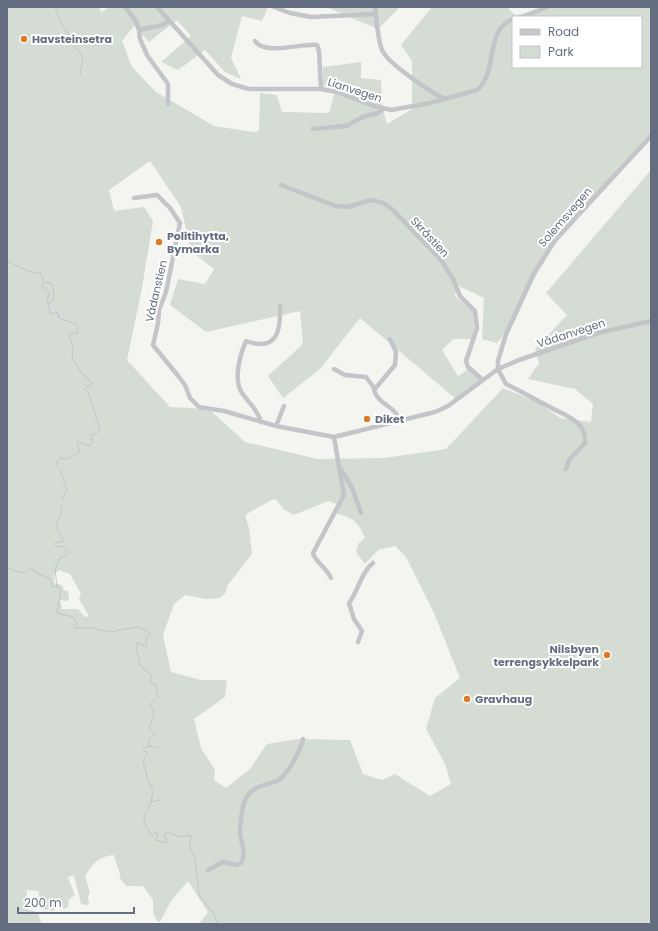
<svg xmlns="http://www.w3.org/2000/svg" width="658" height="931" viewBox="0 0 658 931" font-family="Poppins,sans-serif">
<rect width="100%" height="100%" fill="#f4f5f1"/>
<path fill="#d4dcd3" fill-rule="evenodd" d="M7,7H98L102,12L110,7H220L225,9L226,7H268L262,21L242,16L231,58L241,79L225,72L205,50L178,70L161,62L191,36L177,20L149,42L134,26L122,41L132,67L156,92L214,126L254,132L259,131L260,93L277,95L282,112L329,113L335,91L323,85V67L361,62V78L381,80L382,106L387,124L412,109V61L401,45L432,7H507L515,15L530,13L544,7H651V139L556,243L536,275L514,323L497,343L482,339L484,298L457,285L455,296L473,311L475,339H453L442,350L458,376L469,369L480,380L456,399L360,318L320,369L283,398L268,376L303,344L300,311L206,332L170,305L178,279L205,284L214,269L191,251L181,207L150,161L109,190L114,211L144,207L153,221L142,288L127,360L170,407L209,409L245,442L318,459L384,458L446,449L503,388L538,402L560,418L591,422L593,404L575,389L528,379L539,363L535,349L567,315L546,293L651,170V924H199L208,912L188,881L171,901L160,922L157,921L153,912V900L143,886H126L120,878C121,871 115,863 114,855C99,856 93,863 85,876L90,892L88,897L89,904L87,905L81,904L74,876H70L68,878L75,895L69,899L68,907L64,909L60,904L55,903V910L51,911L49,908L46,910L38,905L40,899L38,891L27,890L26,909L37,912L42,924H7ZM513,17H641V67H513ZM273,499L277,500L283,509L294,515L328,501L337,504V514C353,517 359,523 365,538L358,544L356,552L365,564L378,550L395,546L406,557L434,613L460,678L435,698L426,729L445,764L451,784L430,796L395,774L382,780L363,774L350,740L298,739L267,744L250,769L226,788L214,780L215,770L201,748L194,719L225,697L227,680H201L171,672L163,635L174,604L185,595L206,599L220,598L226,592L227,586L252,554L249,528L245,515ZM59,570L70,574L81,594L79,599L89,616L85,617L78,609H62L60,600L66,601L69,600L68,591L64,590L62,585L54,583V575Z
M326,7H400L378,29Z"/>
<g fill="none" stroke-linecap="round" stroke-linejoin="round">
<path stroke="#c0c6cd" stroke-width="1" d="M55,7C61,27 74,41 83,59L80,75
M7,261L26,270L41,274L44,282L41,286L50,293L47,299L51,315L55,312L58,313L59,318L76,324L78,328L77,333H70L69,336L73,347L72,359L84,376L92,383L91,385L86,387L85,390L88,392L100,429L96,434H92L91,436L93,441L90,446L80,442L77,444L80,452L68,459L60,458L56,463L58,466
M45,282L51,283C55,290 56,299 48,304
M60,470L67,490L62,500
M62,506C62,513 56,522 57,526C57,532 63,536 63,542H57L54,544L57,547L62,546L67,551V555L60,558L55,569L57,587L61,589L57,613L73,617L77,623L74,626L75,628H91L111,632L136,627L148,631L150,635L145,639L147,644L144,646L137,643L136,646L140,665L152,676L150,682L156,685L158,698L150,704L154,713L149,728L155,734L149,740V746L144,748L143,750L148,753L143,762C147,772 146,782 153,790L151,802L144,817V822L151,835H153L156,831L158,836L155,840L167,843V840L164,836L167,832L180,837L190,835L191,840L189,845L195,859L199,895L214,914L218,924
M7,568L23,573L32,568L35,572L50,579L52,586L57,587
M149,746L158,748
M150,787L154,783
M151,802L160,800"/>
<path stroke="#c3c5c9" stroke-width="4.5" d="M125,7L136,21L139,30
M157,7L218,75L232,84L249,89H321L337,92L374,106L391,110L430,103L477,90C499,72 484,30 513,19
M274,7L290,13L311,17L376,14
M375,7C377,21 377,37 382,50C387,63 432,93 445,99
M521,17L548,7
M255,41C264,56 302,43 317,45L319,51L321,89
M168,104V84L147,55L140,39L139,30L162,25L169,21
M313,129L346,126L363,117L378,113L383,109
M281,185L336,206L348,207L371,200L383,203L392,209L441,260L453,279L460,296L475,311L477,328L466,361L468,367L483,380
M134,198L157,195L170,208L180,223L166,292L159,310L158,323L153,345L179,377L185,385L190,398L199,407L224,411L276,426L334,437L435,412L448,406L498,369L519,360L598,333L651,321
M390,339L396,352L395,365L374,390C378,405 396,406 400,421
M334,369L345,375L366,377L375,389
M261,422C258,410 249,403 242,393C233,379 240,355 246,341C277,352 281,331 280,306
M276,426L284,406
M566,469L569,460L585,443C587,420 563,415 548,406C534,399 521,391 506,384L498,369V361L506,334L533,275L555,240L651,136
M342,471L352,488L361,513
M331,578C327,568 315,562 313,553L344,495L334,437
M358,642L362,631L354,619L349,603C358,592 361,572 373,563
M208,870L223,862L236,865L241,863C247,854 241,843 240,833C240,823 242,805 247,796C255,786 266,785 277,781C287,776 301,750 303,739"/>
</g>
<g fill="#dc7b2a" stroke="#fff" stroke-width="1.5">
<circle cx="24" cy="39" r="4"/>
<circle cx="159" cy="242" r="4"/>
<circle cx="367" cy="419" r="4"/>
<circle cx="607" cy="655" r="4"/>
<circle cx="467" cy="699" r="4"/>
</g>
<g text-anchor="middle" dominant-baseline="central" stroke-width="4" stroke-linejoin="round" paint-order="stroke">
<g font-size="11" font-weight="bold" fill="#656e81" stroke="#fff" text-anchor="start">
<text x="32" y="39">Havsteinsetra</text>
<text x="167" y="236">Politihytta,<tspan x="167" dy="13">Bymarka</tspan></text>
<text x="375" y="419">Diket</text>
<text x="599" y="649" text-anchor="end">Nilsbyen<tspan x="599" dy="13">terrengsykkelpark</tspan></text>
<text x="475" y="699">Gravhaug</text>
</g>
<g font-size="11" fill="#656e81" stroke="#fff">
<text transform="translate(355 90) rotate(18)">Lianvegen</text>
<text transform="translate(565 217) rotate(-49)">Solemsvegen</text>
<text transform="translate(430 237) rotate(47)">Skråstien</text>
<text transform="translate(156 291) rotate(-77)">Vådanstien</text>
<text transform="translate(571 333) rotate(-18)">Vådanvegen</text>
</g>
</g>
<rect width="658" height="931" fill="none" stroke="#656e81" stroke-width="16"/>
<rect x="512" y="16" width="130" height="52" fill="#ffffff" stroke="#c1c5cd"/>
<rect x="520" y="29" width="20" height="6" fill="#c3c5c9" stroke="#c1c5cd"/>
<text x="548" y="36" font-size="12" fill="#656e81">Road</text>
<rect x="520" y="46" width="20" height="12" fill="#d4dcd3" stroke="#c1c5cd"/>
<text x="548" y="56" font-size="12" fill="#656e81">Park</text>
<path d="M18 907v6h116v-6" fill="none" stroke="#656e81" stroke-width="2"/>
<text x="24" y="907" font-size="12" fill="#656e81" stroke="#ffffff" stroke-width="3" paint-order="stroke">200 m</text>
</svg>
